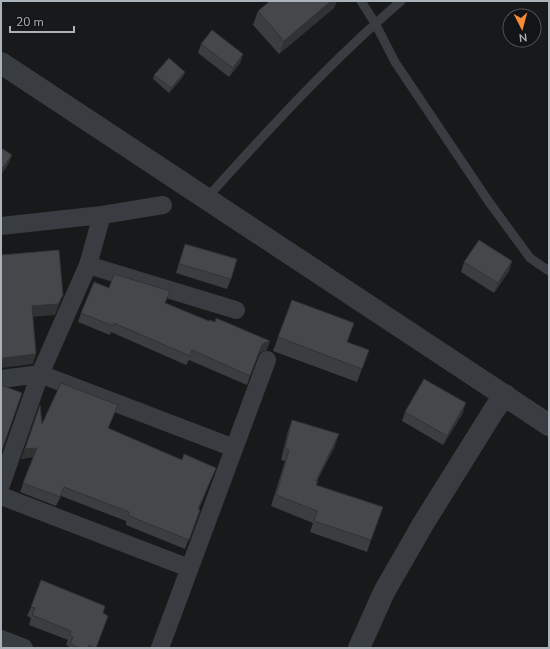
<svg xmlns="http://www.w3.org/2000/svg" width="550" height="649" viewBox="0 0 550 649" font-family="'Nunito Sans',sans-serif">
<rect width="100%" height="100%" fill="#18191b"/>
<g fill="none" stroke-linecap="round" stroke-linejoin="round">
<path stroke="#393c40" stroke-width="9" d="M361,1L375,23L395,62L489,202L530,258L549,271
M206,199C268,130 331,61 401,1"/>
<path stroke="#393c40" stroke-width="18" d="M1,226L102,215L163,205
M88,265L236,310
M1,379L40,374L88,265L102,215
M1,485L40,374L234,448
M1,496L189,568
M1,639L24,648
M160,648L267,360"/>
<path stroke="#393c40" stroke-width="22" d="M1,63L549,425
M359,648L384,592L423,524L494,410L505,395"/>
</g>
<path fill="#3b3d40" d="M270,1H337L334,8L279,54L253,25L258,11Z
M201,44L243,54L240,63L229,77L198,53Z
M154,75L183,77L169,93L153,79Z
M185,244L231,279L227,289L176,273Z
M512,261L509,271L494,293L461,272L464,262Z
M109,288L166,303L267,350L261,352L257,356L247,385L189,360L186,365L111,332L110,335L78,322L81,313Z
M292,300L347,342L369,350L357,382L273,351Z
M40,405L42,424L118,405L108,429L182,460L216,468L199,509L200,510L185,549L126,525V521L61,496L56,506L20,492L33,457L21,459Z
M405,412L463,413L443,445L402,421Z
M292,420L335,446L317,481V485L371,540L367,552L310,532L313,523L271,506L285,461L281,460L288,431Z
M31,607L103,613L108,616L96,648H68L69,646L66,645L68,640L29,625L31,618L27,616Z"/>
<path fill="#303234" d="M331,1H337L334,8L279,54L284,41Z
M243,54L240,63L229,77L233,68Z
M185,72L183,77L169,93L171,88Z
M12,155L8,165L1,175V170Z
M512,261L509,271L494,293L498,283Z
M63,295L55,315L28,317L32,306Z
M270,341L267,350L261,352L257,356L247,385L261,347L264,343Z
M36,354L33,364L1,368V359L4,358Z
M466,403L463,413L443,445L447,436Z
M339,434L335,446L311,492L316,481Z
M37,448L33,457L21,459L25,449Z
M216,468L212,477L195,518L198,509Z"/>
<path fill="#45474b" stroke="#303234" d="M270,1H331L284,41L258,11Z
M212,30L243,54L233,68L201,44Z
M169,58L185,72L171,88L154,75Z
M1,148L12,155L1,170Z
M479,240L512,261L498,283L464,262Z
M185,244L237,259L231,279L179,264Z
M59,250L63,295L58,304L32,306L36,354L4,358L1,359V255Z
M114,274L170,291L165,303L209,321V320L215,322L216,318L270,341L264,343L261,347L250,376L192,350L190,356L114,323L113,326L81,313L94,282L109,288Z
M292,300L354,323L347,342L369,350L362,369L278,337Z
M424,379L466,403L447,436L405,412Z
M61,383L118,405L108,428L182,460L184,454L216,468L198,509L200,510L189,540L129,516V512L64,487L60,497L23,483L37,448L25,449L40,405L42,424Z
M1,385L22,393L2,450H1Z
M292,420L339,434L316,481H318L316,485L383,507L371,540L314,521L317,511L276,495L289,450L285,448Z
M41,580L105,606L103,613L108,616L96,648L89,645L88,648H81L70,644L73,637L70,635L71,631L32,615L35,608L31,607Z"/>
<rect width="550" height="649" fill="none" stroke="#abb3ba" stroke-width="4"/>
<g transform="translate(522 28) rotate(174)"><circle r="19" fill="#131416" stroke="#505458"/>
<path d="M0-3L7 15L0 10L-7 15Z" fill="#f48b37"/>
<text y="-6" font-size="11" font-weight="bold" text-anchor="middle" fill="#abb3ba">N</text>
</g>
<path d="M10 26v6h64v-6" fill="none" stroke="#abb3ba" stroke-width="2"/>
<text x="16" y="26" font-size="12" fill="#abb3ba" stroke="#131416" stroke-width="3" paint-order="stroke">20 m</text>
</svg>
